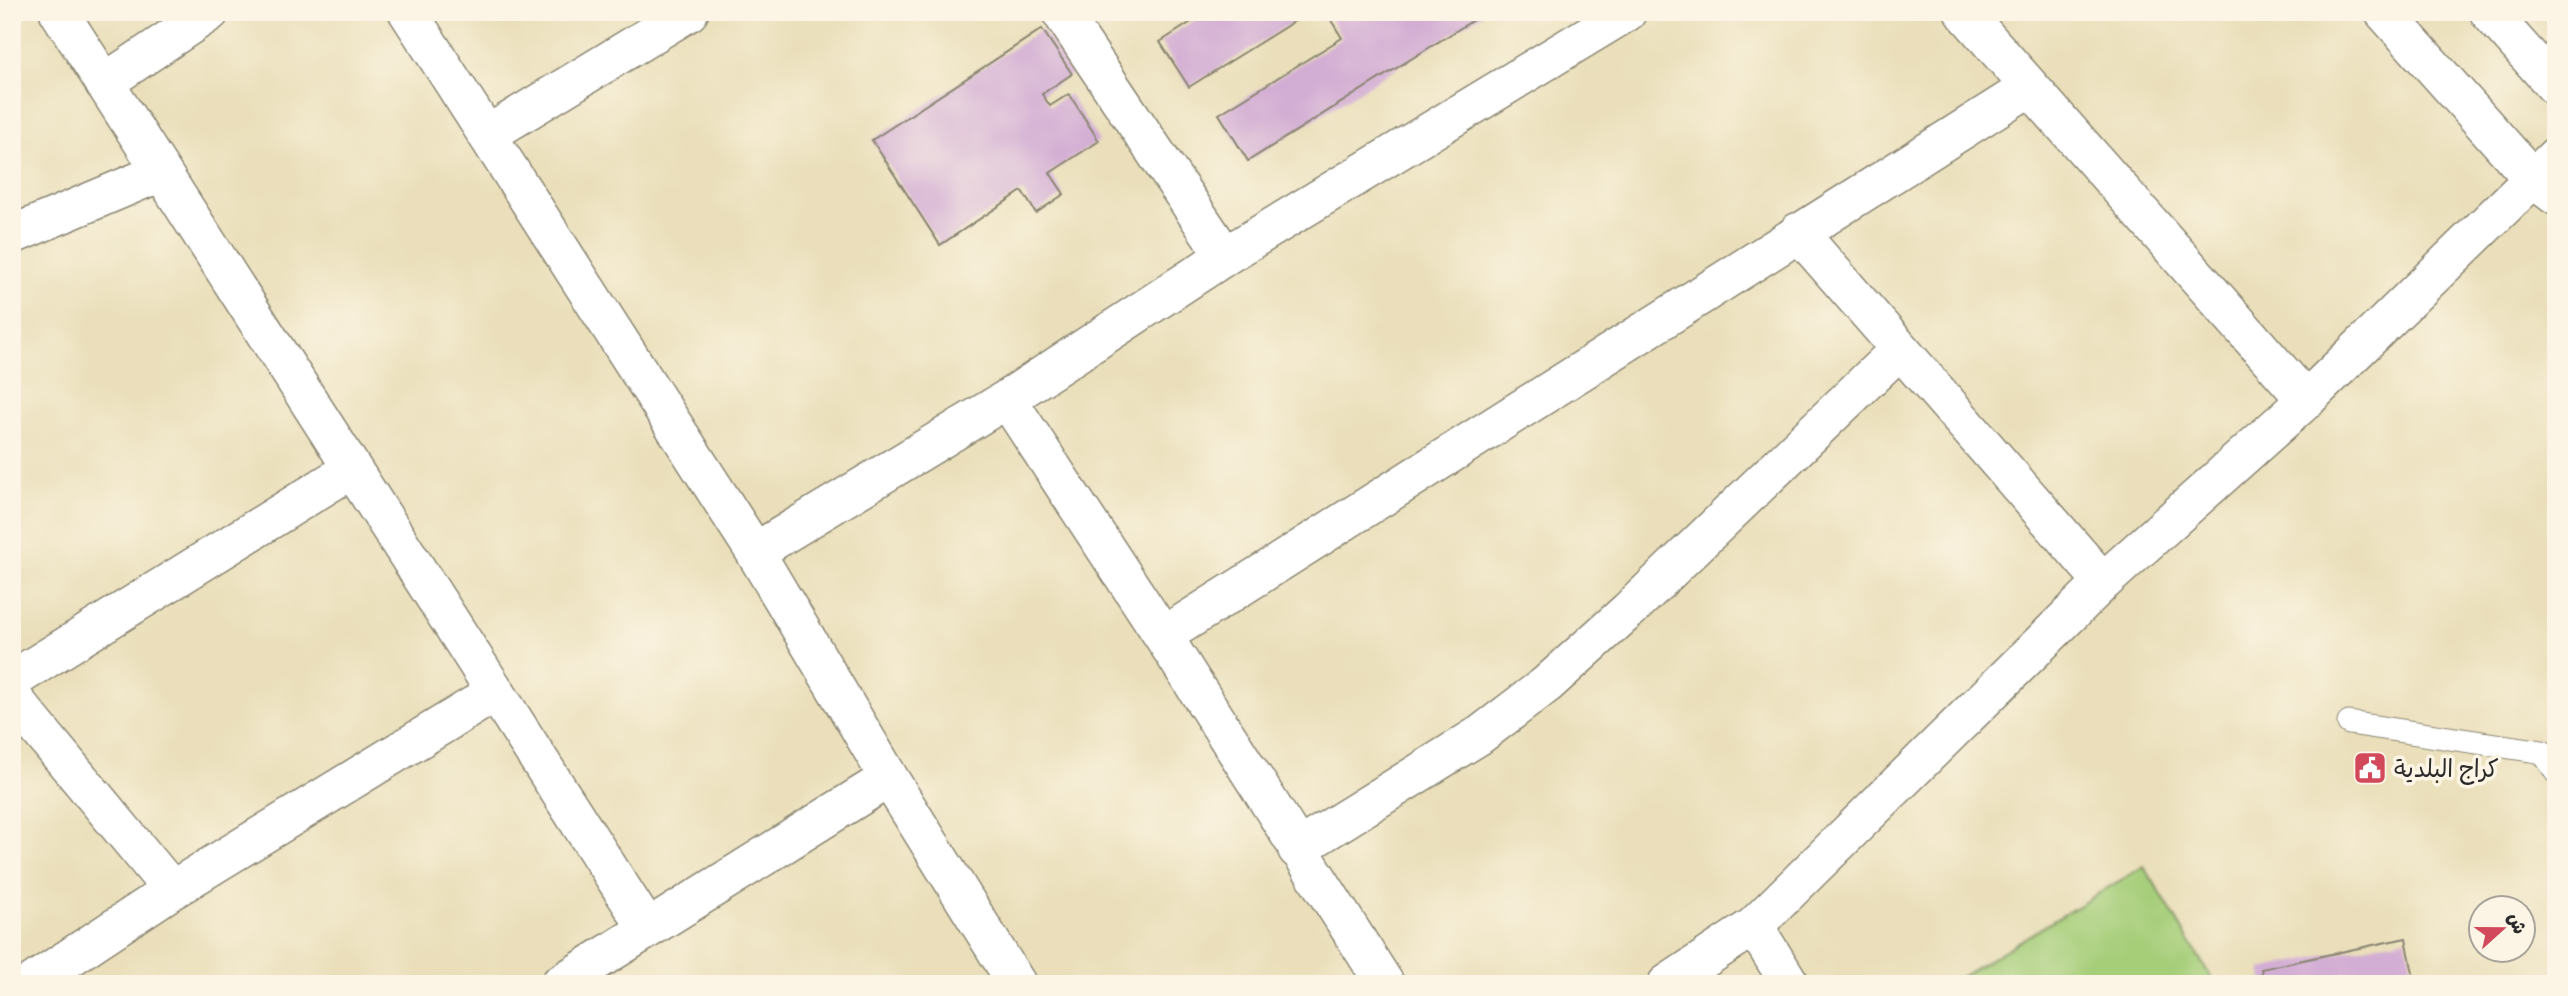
<svg xmlns="http://www.w3.org/2000/svg" width="2568" height="996" viewBox="0 0 2568 996" font-family="Delius,'Playpen Sans Arabic',sans-serif">
<rect width="100%" height="100%" fill="#fcf5e5"/>
<filter id="ink" filterUnits="userSpaceOnUse"><feTurbulence type="fractalNoise" baseFrequency=".0143" numOctaves="2"/><feDisplacementMap in="SourceGraphic" scale="14" xChannelSelector="R" yChannelSelector="G"/><feConvolveMatrix kernelMatrix="1 2 1 2 8 2 1 2 1" color-interpolation-filters="sRGB"/></filter>
<filter id="wash" filterUnits="userSpaceOnUse"><feTurbulence type="fractalNoise" baseFrequency=".00686" numOctaves="4" result="noise"/><feDisplacementMap in="SourceGraphic" scale="28" xChannelSelector="R" yChannelSelector="G"/><feGaussianBlur stdDeviation="1.57" result="paint"/><feColorMatrix in="noise" values="0 0 0 0 0 0 0 0 0 0 0 0 0 0 0 0 0 1.4 0 .05"/><feComposite in="paint" operator="in"/></filter>
<g filter="url(#wash)">
<rect width="100%" height="100%" fill="#eadfba"/>
<path fill="#a6ce79" stroke="#687c52" stroke-width="2" d="M2144,866L2215,984H1949Z"/>
<g id="blocks">
<path fill="#d3aed4" d="M1207,12H1309L1189,87L1160,42Z
M1326,12H1486L1248,161L1219,114L1342,38Z
M1042,29L1072,74L1042,94L1050,106L1069,94L1099,141L1050,173L1064,194L1036,213L1022,191L940,245L872,140Z
M2406,938L2415,984H2264L2261,969Z"/>
</g>
</g>
<g filter="url(#ink)">
<use href="#blocks" fill-opacity="0" stroke="#8a8572" stroke-width="2"/>
<g fill="none" stroke-linecap="round" stroke-linejoin="round">
<defs>
<path id="service" d="M2349,723L2543,752L2556,772"/>
<path id="minor" d="M59,12L647,928
M408,12L755,552L889,778L1017,984
M1061,12L1225,256
M1964,12L2306,400
M104,83L210,12
M487,135L689,12
M1798,232L2103,582
M12,235L161,172
M1007,399L1163,636L1385,984
M755,552L1007,399L1225,256L1627,12
M1163,636L2030,87
M12,680L352,469
M12,697L172,890
M1297,849L1480,735L1547,684L1629,610L1900,349
M30,984L172,890L496,692
M560,984L889,778"/>
<path id="tertiary" d="M2384,12L2533,179L2556,196
M2489,12L2556,87
M1754,926L1790,984
M1667,984L1754,926L2103,582L2306,400L2556,156"/>
</defs>
<use href="#service" stroke="#8a8572" stroke-width="25"/>
<use href="#minor" stroke="#8a8572" stroke-width="41"/>
<use href="#tertiary" stroke="#8a8572" stroke-width="41"/>
<use href="#service" stroke="#fff" stroke-width="23"/>
<use href="#minor" stroke="#fff" stroke-width="38"/>
<use href="#tertiary" stroke="#fff" stroke-width="38"/>
</g>
</g>
<defs>
<symbol id="civic-square" viewBox="-11 -11 22 22"><rect x="-9" y="-9" width="18" height="18" rx="4" fill="#d1495b" stroke="#fcf5e5"/><path d="M-.6-6.5H3V-4.5H.6V-3L4-1V1h2V6H-6V1h2V-1L-.6-3ZM-1.2 2.5V6h2.4V2.5Z" fill="#fff"/></symbol>
</defs>
<g fill-rule="evenodd">
<use href="#civic-square" x="2351" y="749" width="38" height="38"/>
</g>
<g text-anchor="middle" dominant-baseline="central" stroke-width="7" stroke-linejoin="round" paint-order="stroke">
<g font-size="24" fill="#2b2b2b" stroke="#fcf5e5" text-anchor="start">
<text x="2394" y="768">كراج البلدية</text>
</g>
</g>
<rect width="2568" height="996" fill="none" stroke="#fcf5e5" stroke-width="42"/>
<g transform="translate(2502 929) rotate(69)"><circle r="33" fill="#fcf5e5" stroke="#a8a49b" stroke-width="2"/>
<path d="M0-5L12 26L0 18L-12 26Z" fill="#d1495b"/>
<text y="-10" font-size="19" font-weight="bold" text-anchor="middle" fill="#2b2b2b">ش</text>
</g>
</svg>
